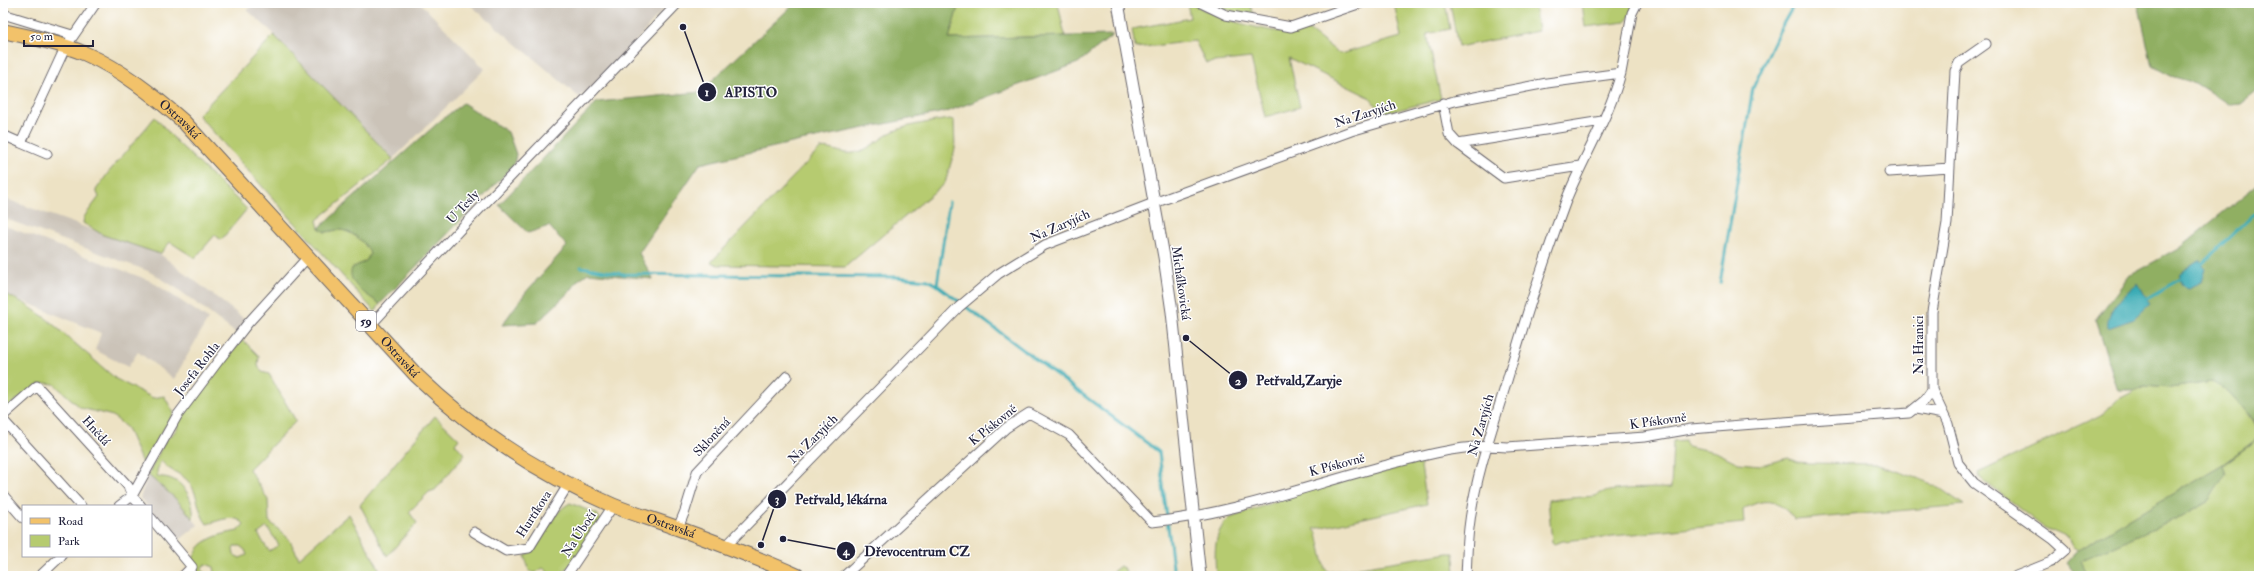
<svg xmlns="http://www.w3.org/2000/svg" width="2262" height="579" viewBox="0 0 2262 579" font-family="'IM FELL Double Pica',serif">
<rect width="100%" height="100%" fill="#fff"/>
<filter id="ink" filterUnits="userSpaceOnUse"><feTurbulence type="fractalNoise" baseFrequency=".025" numOctaves="2"/><feDisplacementMap in="SourceGraphic" scale="8" xChannelSelector="R" yChannelSelector="G"/><feConvolveMatrix kernelMatrix="1 2 1 2 8 2 1 2 1" color-interpolation-filters="sRGB"/></filter>
<filter id="wash" filterUnits="userSpaceOnUse"><feTurbulence type="fractalNoise" baseFrequency=".012" numOctaves="4" result="noise"/><feDisplacementMap in="SourceGraphic" scale="16" xChannelSelector="R" yChannelSelector="G"/><feGaussianBlur stdDeviation="0.9" result="paint"/><feColorMatrix in="noise" values="0 0 0 0 0 0 0 0 0 0 0 0 0 0 0 0 0 1.4 0 .05"/><feComposite in="paint" operator="in"/></filter>
<g filter="url(#wash)">
<rect width="100%" height="100%" fill="#ede2c4"/>
<path fill="#cbc3b8" d="M254,3H420L485,69L393,159L271,31L247,10Z
M468,3H669L603,79L579,97Z
M3,198L160,254L247,321L237,334L175,287L148,271L3,218Z
M3,225L151,281L208,319L174,379L138,352L128,367L95,350L101,333L3,293Z
M148,475L176,499L198,525L177,542L151,511V506H147L140,498Z"/>
<path fill="#b6cb6f" stroke="#6c7655" fill-rule="evenodd" d="M959,3H1058L1065,36L949,39Z
M1187,3H1194C1205,16 1268,32 1286,32C1293,32 1300,30 1307,29L1340,54L1401,37L1394,3H1445L1450,29L1427,34L1441,99L1382,114L1369,97L1289,58L1300,107L1265,117L1251,58L1206,63L1195,41L1135,48L1132,29L1190,18Z
M1208,3H1249L1255,17L1233,12Z
M1450,3H1534L1538,31L1458,47Z
M1582,3H1635L1626,22L1585,27Z
M274,35L393,159L317,220L319,228L325,232C329,232 334,230 338,230C350,229 367,243 370,254L366,261L352,268L362,291L380,304L375,312L198,115Z
M155,117L177,142L247,209L221,240L215,235L195,258L170,242L160,254L103,235L83,223L84,217L99,197L96,190L108,173Z
M949,119L954,120L955,149L945,183L845,267L718,265L711,262L820,149C830,146 842,155 853,153C869,151 881,137 894,131C911,124 931,122 949,119Z
M3,293L24,303L47,319L116,379L153,398L164,396L174,413L144,461L142,463L127,428L113,416L81,408L54,384L45,383L39,384L3,410Z
M243,340L259,356L258,366L262,372L269,374L296,421L249,469L268,500L269,521L289,539L299,558L349,514L383,576H212L215,574L214,567L206,564L203,566L202,570L207,576H187C197,567 190,563 195,554C203,537 223,534 238,531L244,524C234,513 219,521 207,524C197,512 199,493 188,481C180,472 167,471 161,460L157,471L158,477C181,475 195,498 193,519L176,499L148,475L167,437L172,435L178,427L176,423L218,367ZM267,527L279,545L269,551L258,534ZM235,546H240L245,550L247,555L240,558L234,555L233,549Z
M2212,382C2216,384 2220,385 2223,387C2232,393 2262,428 2258,438C2256,441 2251,444 2248,446L2259,438V576H2087L2080,560L2181,516L2209,500L2223,464L2078,550L2073,547L2068,538L2043,527L1980,478L1978,473L2105,413L2117,400L2144,386L2170,388Z
M435,416L459,439L455,444L465,454L435,490L429,492L409,512L417,523L387,556L360,505Z
M1685,440L1687,446L1716,452L1738,463L1761,465L1788,458L1797,462L1809,463L1874,464L1920,479L1941,489L1964,505L1795,520C1784,507 1775,498 1757,503C1752,505 1747,506 1743,510L1744,523L1563,541L1554,544L1552,542L1548,500L1595,496C1610,486 1652,489 1671,488L1673,441Z
M1420,460L1427,504L1314,529L1317,533L1325,569L1329,572L1448,553H1454L1455,576H1216C1215,555 1212,532 1230,518L1308,490Z
M570,503L597,514L601,521C594,531 566,579 553,576C550,575 546,570 543,568L535,573L529,571L525,556C546,543 549,513 570,503Z
M1120,566L1125,569L1127,576H1107Z"/>
<path fill="#90af62" stroke="#59684e" fill-rule="evenodd" d="M795,3H959L949,39L1113,35L1078,63L949,111L796,142L700,164L639,253L653,279L588,273L578,280L572,289L537,323L502,325L526,292L567,246L549,226L528,233L499,205L597,102L700,92Z
M2138,3H2259V90L2241,104L2230,105L2195,83L2171,76L2152,66Z
M463,103L508,132L516,154L514,165L380,304C368,295 346,284 352,268L366,261L370,254C367,243 350,229 338,230C334,230 329,232 325,232L319,228L440,121Z
M2259,183V438L2223,465L2226,473L2209,500L2181,516L2081,560L2087,576H2078L2067,562L2078,550L2223,464L2258,438L2257,427L2251,417L2229,392L2212,382L2170,388L2144,386L2134,390H2118L2095,320L2130,275L2179,248ZM2129,290L2134,319L2110,313Z"/>
<path fill="#39aab4" stroke="#2e6678" d="M2200,260L2205,269L2201,282L2188,288L2182,286L2179,280L2180,273Z
M2138,283L2150,304L2134,319L2108,328C2105,312 2127,291 2138,283Z"/>
<g fill="none" stroke-linecap="round" stroke-linejoin="round">
<path stroke="#39aab4" stroke-width="3" d="M2201,265L2250,217L2255,214
M581,267L624,274L896,277L928,280L937,285L1159,452L1174,576
M1720,283L1753,88L1778,33L1795,3
M937,285L949,202
M2147,298L2182,278"/>
</g>
</g>
<g filter="url(#ink)">
<g fill="none" stroke-linecap="round" stroke-linejoin="round">
<defs>
<path id="minor" d="M1201,3L1226,15L1291,27L1361,3
M3,14L72,35
M1986,44L1959,63L1955,71L1947,223L1932,312V390L1948,424L1958,463L1974,483L2053,539L2065,550L2051,562L2016,576
M1621,73L1632,13L1637,3
M1443,103L1449,134L1458,144L1504,178L1580,166
M3,135L21,143L65,48L96,3
M21,143L47,154
M1458,144L1602,121
M1889,172L1950,168
M370,326C470,216 575,111 678,3
M1916,409L1943,414
M3,416L37,386L128,486L132,496L141,506
M3,420L81,506
M3,495L23,518
M119,506L132,496L177,416L219,360L248,323L308,257
M151,518L192,567L183,576
M678,528L685,511L697,472L787,376
M474,532L506,551L529,548L568,485
M725,547L959,307L998,274L1045,245L1154,203L1351,131L1454,101L1547,83L1621,73C1609,117 1584,156 1567,198C1544,259 1524,322 1506,384C1492,429 1474,482 1469,528C1467,544 1467,560 1466,576
M40,576L61,556
M566,576L613,506
M844,576L1006,428L1029,413L1069,435L1152,522C1233,514 1309,485 1387,465C1426,455 1467,443 1507,447L1645,437L1691,429L1754,424L1909,413L1925,400L1932,390"/>
<path id="tertiary" d="M1118,3L1164,257L1172,312L1200,576"/>
<g id="primary">
<path id="s1" d="M3,31C30,37 60,43 86,54C122,70 153,95 183,121L417,376C474,431 538,473 612,505C633,514 656,520 677,528C718,543 759,558 798,576"/>
</g>
</defs>
<use href="#minor" stroke="#69656b" stroke-width="11"/>
<use href="#tertiary" stroke="#69656b" stroke-width="13"/>
<use href="#primary" stroke="#69656b" stroke-width="16"/>
<use href="#minor" stroke="#fff" stroke-width="9"/>
<use href="#tertiary" stroke="#fff" stroke-width="11"/>
<use href="#primary" stroke="#f2c26a" stroke-width="14"/>
</g>
</g>
<g text-anchor="middle" dominant-baseline="central" stroke-width="3" stroke-linejoin="round" paint-order="stroke">
<rect fill="#fff" stroke="#646476" stroke-width="1" x="356" y="311" width="20" height="20" rx="3"/>
<g font-size="12" font-weight="bold" fill="#22223b">
<text x="366" y="321">59</text>
</g>
<g font-size="13" fill="#22223b" stroke="#fff">
<text transform="translate(1365 114) rotate(-18)">Na Zaryjích</text>
<text stroke="none"><textPath href="#s1" startOffset="201">Ostravská</textPath></text>
<text transform="translate(463 207) rotate(-47)">U Tesly</text>
<text transform="translate(1060 226) rotate(-24)">Na Zaryjích</text>
<text transform="translate(1181 283) rotate(82)">Michálkovická</text>
<text transform="translate(1919 345) rotate(-90)">Na Hranici</text>
<text stroke="none"><textPath href="#s1" startOffset="525">Ostravská</textPath></text>
<text transform="translate(197 369) rotate(-52)">Josefa Rohla</text>
<text transform="translate(1658 421) rotate(-8)">K Pískovně</text>
<text transform="translate(993 425) rotate(-39)">K Pískovně</text>
<text transform="translate(1481 425) rotate(-74)">Na Zaryjích</text>
<text transform="translate(96 431) rotate(48)">Hnědá</text>
<text transform="translate(712 437) rotate(-47)">Skloněná</text>
<text transform="translate(813 439) rotate(-45)">Na Zaryjích</text>
<text transform="translate(1337 465) rotate(-15)">K Pískovně</text>
<text transform="translate(534 514) rotate(-57)">Hurtíkova</text>
<text stroke="none"><textPath href="#s1" startOffset="848">Ostravská</textPath></text>
<text transform="translate(579 534) rotate(-57)">Na Úbočí</text>
</g>
</g>
<path fill="none" stroke="#22223b" stroke-width="1.5" d="M683 27L707 92M1186 338L1238 380M761 545L777 499M783 539L846 551"/>
<g fill="#22223b" stroke="#fff" stroke-width="1.5">
<circle cx="683" cy="27" r="4"/>
<circle cx="1186" cy="338" r="4"/>
<circle cx="761" cy="545" r="4"/>
<circle cx="783" cy="539" r="4"/>
<circle cx="707" cy="92" r="10"/>
<circle cx="1238" cy="380" r="10"/>
<circle cx="777" cy="499" r="10"/>
<circle cx="846" cy="551" r="10"/>
</g>
<g font-size="12" text-anchor="middle" font-weight="bold" fill="#fff">
<text x="707" y="96">1</text>
<text x="1238" y="385">2</text>
<text x="777" y="503">3</text>
<text x="846" y="555">4</text>
</g>
<g font-size="14" text-anchor="middle" font-weight="bold" fill="#22223b" stroke="#fff" stroke-width="3" stroke-linejoin="round" paint-order="stroke">
<text x="751" y="97">APISTO</text>
<text x="1299" y="385">Petřvald,Zaryje</text>
<text x="841" y="504">Petřvald, lékárna</text>
<text x="917" y="556">Dřevocentrum CZ</text>
</g>
<rect width="2262" height="579" fill="none" stroke="#fff" stroke-width="16"/>
<rect x="22" y="505" width="130" height="52" fill="#ffffff" stroke="#a7a7b1"/>
<rect x="30" y="518" width="20" height="6" fill="#f2c26a" stroke="#a7a7b1"/>
<text x="58" y="525" font-size="12" fill="#22223b">Road</text>
<rect x="30" y="535" width="20" height="12" fill="#b6cb6f" stroke="#a7a7b1"/>
<text x="58" y="545" font-size="12" fill="#22223b">Park</text>
<path d="M24 40v6h69v-6" fill="none" stroke="#22223b" stroke-width="2"/>
<text x="30" y="40" font-size="12" fill="#22223b" stroke="#ffffff" stroke-width="3" paint-order="stroke">50 m</text>
</svg>
